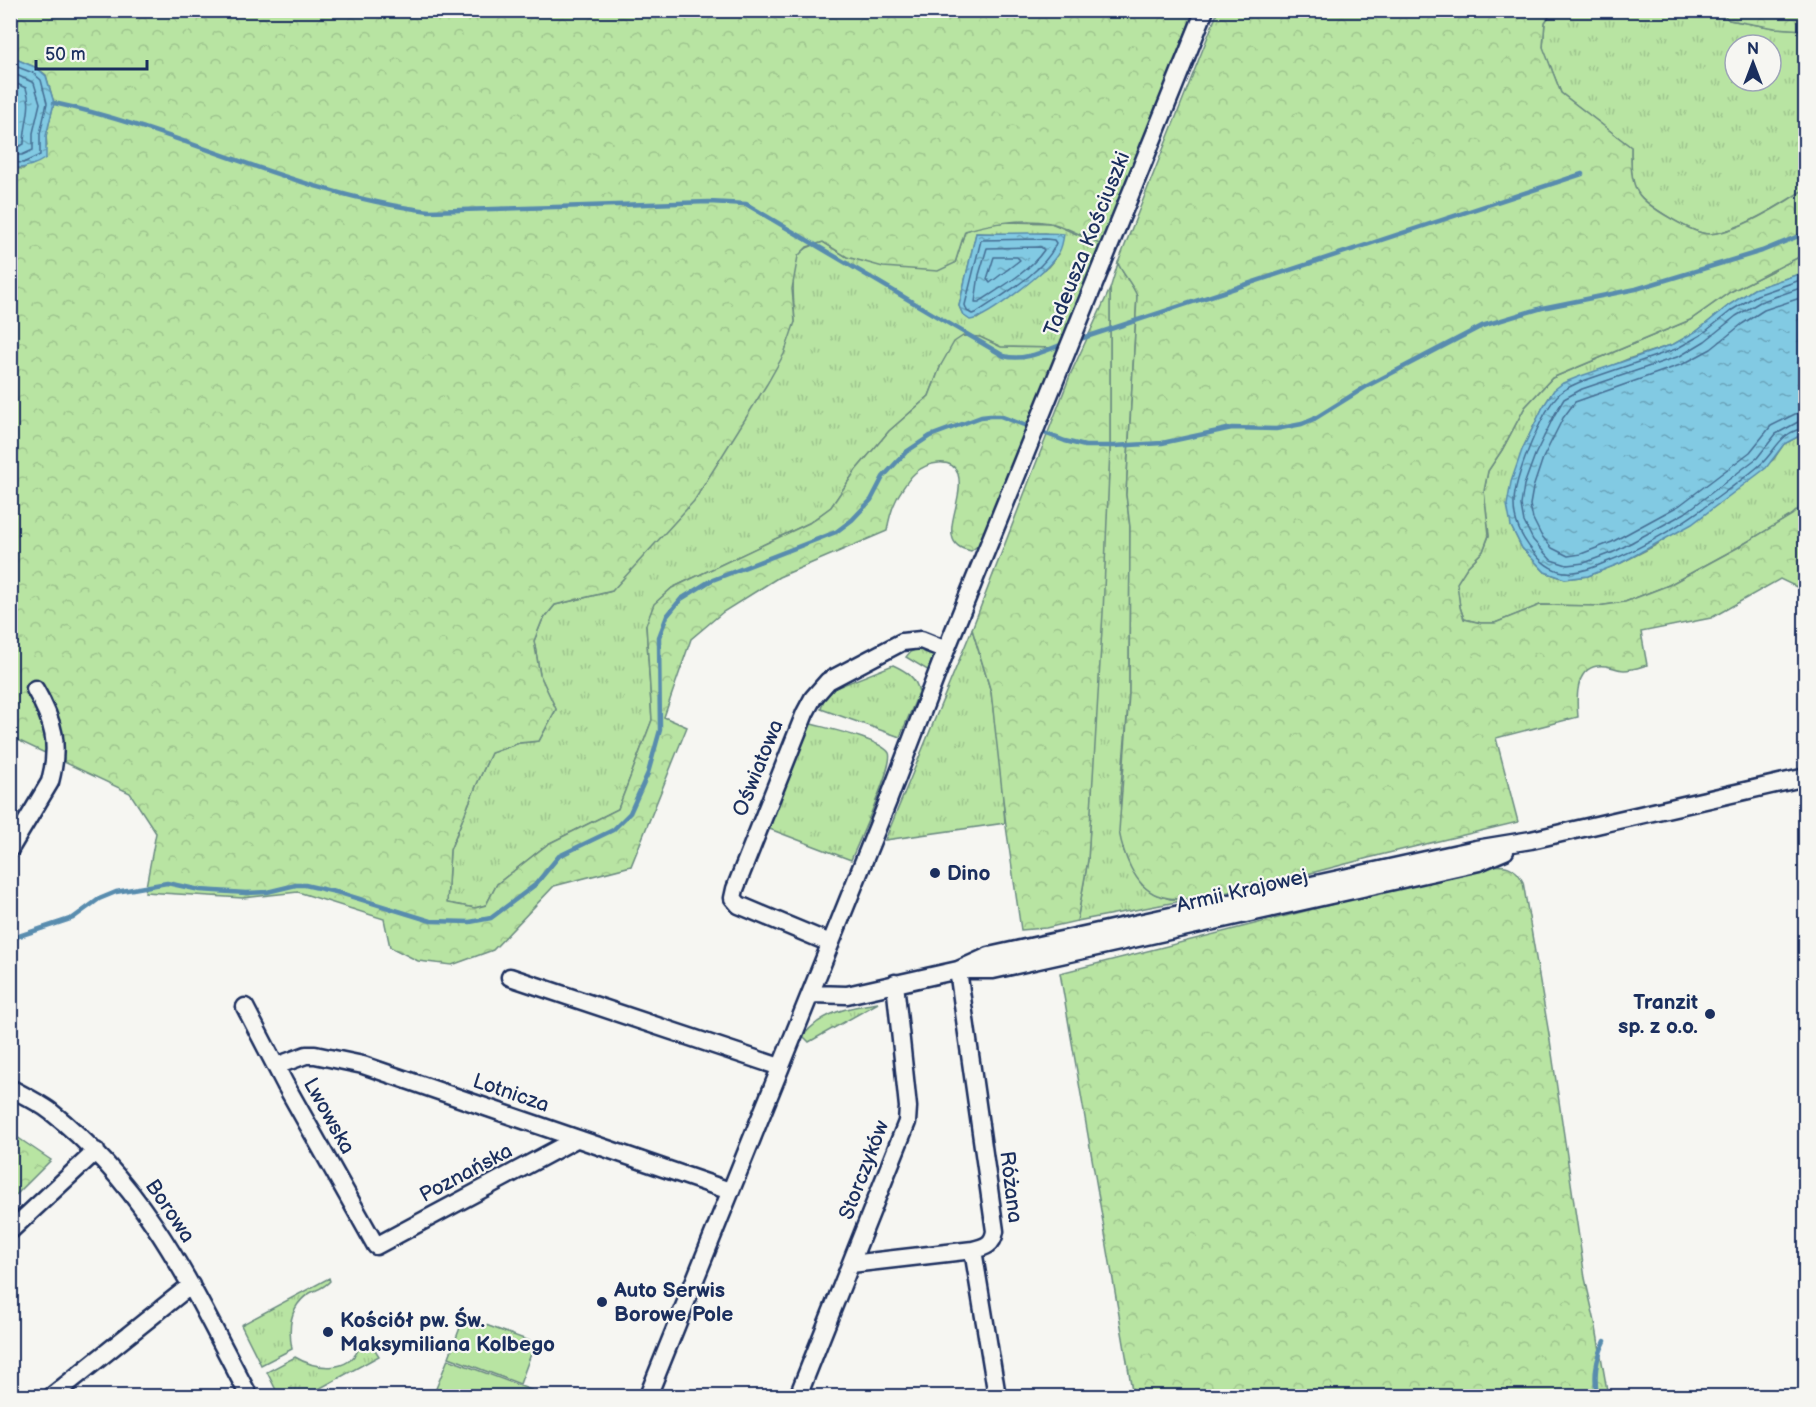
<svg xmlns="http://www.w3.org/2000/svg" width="1816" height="1407" viewBox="0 0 1816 1407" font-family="'Balsamiq Sans',sans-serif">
<defs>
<pattern id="grass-tufts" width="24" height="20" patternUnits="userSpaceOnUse" patternTransform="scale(1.5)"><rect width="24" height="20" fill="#b8e4a2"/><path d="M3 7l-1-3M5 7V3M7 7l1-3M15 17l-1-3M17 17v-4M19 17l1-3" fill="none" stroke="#9ec48e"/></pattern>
<pattern id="forest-crowns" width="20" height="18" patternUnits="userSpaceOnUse" patternTransform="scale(1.5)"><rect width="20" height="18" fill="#b8e4a2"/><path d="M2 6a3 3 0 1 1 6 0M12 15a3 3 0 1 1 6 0" fill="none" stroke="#9ec48e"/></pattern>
<pattern id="water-ripples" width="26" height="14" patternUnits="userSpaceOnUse" patternTransform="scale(1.5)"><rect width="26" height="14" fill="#82cae3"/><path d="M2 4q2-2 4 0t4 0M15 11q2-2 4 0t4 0" fill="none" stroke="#6aa4bb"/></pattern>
</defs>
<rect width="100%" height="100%" fill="#f6f6f2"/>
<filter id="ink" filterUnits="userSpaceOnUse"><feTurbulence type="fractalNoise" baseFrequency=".0167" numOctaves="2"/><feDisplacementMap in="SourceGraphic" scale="12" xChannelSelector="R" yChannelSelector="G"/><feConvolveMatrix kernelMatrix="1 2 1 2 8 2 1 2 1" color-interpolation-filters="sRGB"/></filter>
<g filter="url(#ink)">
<path fill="url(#grass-tufts)" stroke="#6a8a80" stroke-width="1.5" fill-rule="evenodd" d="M1553,11H1720L1729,20L1775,28L1805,30V189C1782,204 1736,233 1709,234C1693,234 1646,206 1637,192C1630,179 1631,161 1631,147L1561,93L1543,48L1545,22ZM1735,45H1771V81H1735Z
M1005,222L1051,223L1102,245L1060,348L1001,347L980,337L941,365L929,396L889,431L856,470L831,507L809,523L672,588L655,604L646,625L652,720L618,809L548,844L497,884L486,905L475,908L447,903L450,850L476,786L491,753L519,743L539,741L556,710L540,675L534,641L542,621L555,605L612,591L795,322C794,306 790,269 798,256C804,247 814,245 823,242L847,257L955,263L965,231L984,225ZM976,233L1023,234L1046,233L1059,254L1048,267L977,319L963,315L959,306Z
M1805,254V272L1754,289L1729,305L1697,331L1674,344L1628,359L1554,390L1543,407L1522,450L1511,526L1522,548L1545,572L1565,579L1588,576L1621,563L1656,545L1773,460L1784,444L1805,433V503L1792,515L1737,548L1669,585L1625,602L1598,606L1540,605L1495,623H1481L1464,619L1460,607L1456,583L1467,567L1483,551L1489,536L1484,491L1488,471L1502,450L1525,407L1552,378L1690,320L1730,292Z
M1118,263C1123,275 1132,283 1137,295L1126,494L1130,527L1129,694L1120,797L1123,849L1142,885L1155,894L1170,899H1192L1077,921L1088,860L1110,449V289Z
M972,629L991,692L1000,762L1005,823L885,840Z
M922,647L936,652L929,671L906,657L910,652Z
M893,665C906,671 916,677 919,692L900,737L821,709L824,699L830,690Z
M808,723C825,728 880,739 889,753C895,764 857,845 851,860L767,828Z
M878,1003L809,1042L803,1036C822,1012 849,1007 878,1003Z
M329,1278L330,1281C324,1288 318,1289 310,1293C290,1305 288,1328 292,1349L261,1365L241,1325Z
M372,1345L379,1356L306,1396H279L267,1372L295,1357C315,1369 348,1374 359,1348Z"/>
<path fill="url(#forest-crowns)" stroke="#6a8a80" stroke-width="1.5" d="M1412,10L1433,16L1434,10L1553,11L1545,22L1543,47L1561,93L1631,147C1631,161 1630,179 1638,193C1646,206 1693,234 1709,234C1736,233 1782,205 1805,189V254L1730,292L1690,320L1552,378L1525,407L1502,450L1488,471L1484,491L1489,535L1483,551L1467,567L1457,583L1460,607L1464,619L1481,623H1495L1540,605L1598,606L1625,602L1669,585L1737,548L1792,515L1805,503V591L1780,579L1711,618L1641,632L1647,665C1640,667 1632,670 1624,670C1618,670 1612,667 1606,666C1575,662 1576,696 1578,717L1496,738L1518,822C1472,833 1426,844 1380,855C1330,868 1280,882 1229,892C1206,896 1180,904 1157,895C1134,886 1123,853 1119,831L1129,694L1130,527L1126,495L1137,296C1132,283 1123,275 1118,263L1218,11Z
M11,11H1194L1102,245C1088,239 1064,225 1050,223C1024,218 990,223 965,231L955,263L938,271L883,267L847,257L823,242L807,247L798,256L792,289L795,322L784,354L767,384L694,501L612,591L555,605L542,621L534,641L540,675L556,709L539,741L519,743L491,753L476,786L450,850L447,903L475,908L486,905L497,884L548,844L618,809L652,720L646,625L654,604L672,588L809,523L831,507L856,470L889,431L929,396L941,365L954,342L963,336L980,337L1001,347L1060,348L980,544L971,551C963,549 956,547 953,539C947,523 964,494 958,474C952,456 926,463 915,473C908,479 903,488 898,496C892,507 889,518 887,531L779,577L723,612L691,639L664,717L687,727L631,866L554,886L493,950L452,965L418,961L390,947L384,919L298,892L243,898L145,892L156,833L130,793L11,737V168L23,169L47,146L46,136L54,103L46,75L37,68L11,57Z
M1720,11H1805V30L1775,28L1729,20Z
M1110,289V449L1103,613L1088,860L1077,921L1046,928L1021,930L1006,826L991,692L972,629L1071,373Z
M1484,866C1503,865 1514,863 1523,882L1550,1040L1585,1278L1595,1322L1608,1396H1133L1060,973Z
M11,1133L51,1160L11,1200Z"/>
<path fill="#b8e4a2" stroke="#6a8a80" stroke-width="1.5" d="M464,1317L535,1343L520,1384L449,1357Z
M448,1359L547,1396H433Z"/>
<path fill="url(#water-ripples)" stroke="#598cae" stroke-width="1.5" d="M11,57L37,68L46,76L54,103L46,136V158C34,166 24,169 11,168Z
M976,233C1005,234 1035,232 1064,234C1063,241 1062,247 1059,252C1050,269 988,318 970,320L963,315L959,306Z
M1805,272V433L1784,444L1766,468L1692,524L1621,563L1588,576L1565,579L1545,572L1522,548L1511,526L1507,505L1511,482L1522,450L1543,407L1554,390L1563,383L1578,377L1674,344L1697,331L1729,305L1754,289Z"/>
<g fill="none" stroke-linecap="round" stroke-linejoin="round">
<path stroke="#446d93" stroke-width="1.5" d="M10,64L33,73L41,80L47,103L40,134V155L23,163L10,162
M10,72L34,83L40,103L33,133V150L22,155H10
M10,81L26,88C33,107 24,124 24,144L20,146L10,145
M1046,239L1054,240L1056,243C1046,271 1001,296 976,313L972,314L967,311L965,305L981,240Z
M1041,247L1044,250C1029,272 1000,288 979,302H975L979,275L987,248Z
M994,257H1017L1020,260L990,283L987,279Z
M1806,278L1757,295L1732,310L1701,335L1676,349L1580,382C1573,385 1566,388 1560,393C1542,410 1513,480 1514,505C1514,523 1523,540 1535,554C1545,566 1558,574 1574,572C1585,571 1595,567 1604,563C1649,546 1688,520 1725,492C1737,483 1750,474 1761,464C1776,451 1780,431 1806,428
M1806,286L1760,302L1736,316L1705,341L1680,356L1582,389L1564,399L1555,414L1535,455L1524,485L1521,505L1524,522L1533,540L1551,560L1567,565L1584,563L1616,551L1685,513L1757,458L1776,434L1798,422L1806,421
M1806,296L1764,310L1742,324L1711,349L1683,364L1575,402L1563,418L1543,458L1533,488L1530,505L1533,519L1541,535L1552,548L1568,556L1581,554L1612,542L1680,505L1750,452L1771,426L1795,414L1806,412"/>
<path stroke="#598cae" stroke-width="4.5" d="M54,103C181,130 298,195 429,211L709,202L746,204L1004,356C1024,362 1046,350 1066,343
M1077,340L1582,174
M1039,431L1065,441L1085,446H1114L1162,443L1232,428L1276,429L1302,424L1314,419L1367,386L1482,326L1542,308L1636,289L1762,251L1806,233
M10,939L73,918L99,899L116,892L167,883L200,890L246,893L267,892L296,885H305L340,893L431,921L470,922L491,918L535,885L559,856L613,830L630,813L648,773L660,730L659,637L667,616L681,599L710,581L836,532L852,520L871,500L883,477L906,452L930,436L981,417L990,416H1000L1032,428
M1597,1396C1594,1376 1595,1361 1605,1341"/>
<defs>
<path id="minor" d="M10,849L50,782C60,744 54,722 35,689
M830,943L739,905L733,898L735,889L805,713L813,698L828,681L902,642L921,640L946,650
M958,970L995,1231C993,1245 985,1247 973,1250L997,1396
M966,970H993L1479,862L1505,851
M510,977L780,1067
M811,994L847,995L958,970L989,956L1476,849L1531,840L1806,777
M245,1007L285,1084L376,1246L576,1139
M276,1066L306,1055H315L363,1065L730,1191
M10,1088C23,1095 38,1102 50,1111C149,1189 192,1288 249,1396
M10,1231L96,1151
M851,1264L973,1250
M52,1396L191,1285
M648,1396L888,801L946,650L1205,10
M798,1396L907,1122L908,1107L895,983"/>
</defs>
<use href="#minor" stroke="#1b2f5e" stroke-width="21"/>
<use href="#minor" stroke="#f6f6f2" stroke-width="16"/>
</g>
</g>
<g fill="#1b2f5e" stroke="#f6f6f2" stroke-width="2">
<circle cx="935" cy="873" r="6"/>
<circle cx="1710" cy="1014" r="6"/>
<circle cx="602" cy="1302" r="6"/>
<circle cx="328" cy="1332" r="6"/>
</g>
<g text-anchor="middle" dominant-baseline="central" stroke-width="4.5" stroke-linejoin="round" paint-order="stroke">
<g font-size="21" fill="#1b2f5e" stroke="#f6f6f2">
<text transform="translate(1087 244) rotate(-68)">Tadeusza Kościuszki</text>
<text transform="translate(758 768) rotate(-68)">Oświatowa</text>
<text transform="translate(1242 891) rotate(-13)">Armii Krajowej</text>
<text transform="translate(511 1093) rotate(19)">Lotnicza</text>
<text transform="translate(329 1116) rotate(61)">Lwowska</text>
<text transform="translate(864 1170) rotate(-69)">Storczyków</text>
<text transform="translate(466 1173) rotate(-28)">Poznańska</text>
<text transform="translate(1011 1187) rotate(83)">Różana</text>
<text transform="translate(170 1211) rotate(56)">Borowa</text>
</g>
<g font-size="21" font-weight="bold" fill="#1b2f5e" stroke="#f6f6f2" text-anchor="start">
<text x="947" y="873">Dino</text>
<text x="1698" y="1002" text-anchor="end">Tranzit<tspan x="1698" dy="24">sp. z o.o.</tspan></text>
<text x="614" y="1290">Auto Serwis<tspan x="614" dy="24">Borowe Pole</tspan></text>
<text x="340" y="1320">Kościół pw. Św.<tspan x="340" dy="24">Maksymiliana Kolbego</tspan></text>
</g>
</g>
<rect width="1816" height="1407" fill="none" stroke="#f6f6f2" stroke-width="36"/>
<rect x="18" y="18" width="1780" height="1371" fill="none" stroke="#1b2f5e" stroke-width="2" filter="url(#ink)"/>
<g transform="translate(1753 63)"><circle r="28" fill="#f6f6f2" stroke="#9ea6b7" stroke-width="1.5"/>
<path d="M0-4.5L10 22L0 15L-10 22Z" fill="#1b2f5e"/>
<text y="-9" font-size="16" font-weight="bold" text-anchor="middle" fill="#1b2f5e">N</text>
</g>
<path d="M36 60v9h111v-9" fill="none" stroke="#1b2f5e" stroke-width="3"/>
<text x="45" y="60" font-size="18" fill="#1b2f5e" stroke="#f6f6f2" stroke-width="4.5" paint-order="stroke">50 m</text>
</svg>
